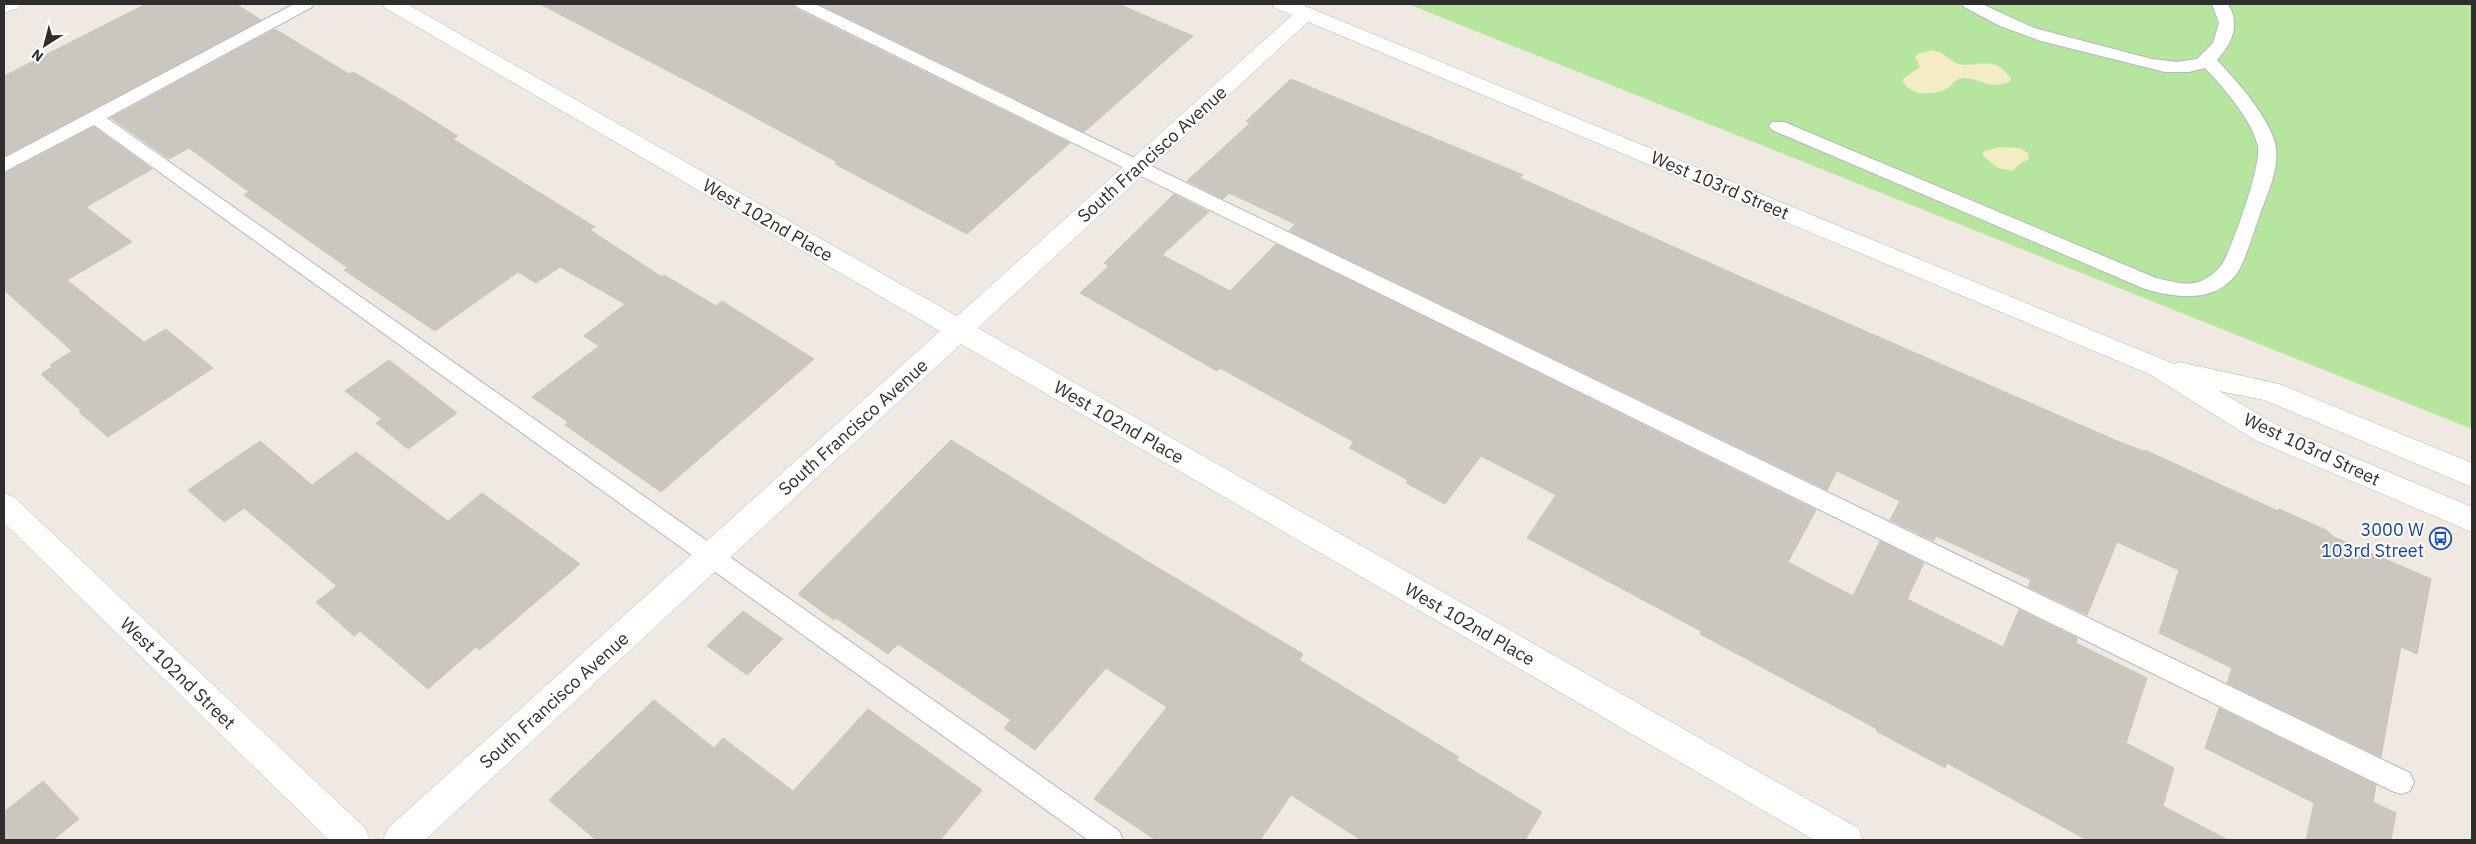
<svg xmlns="http://www.w3.org/2000/svg" width="2476" height="844" viewBox="0 0 2476 844" font-family="'IBM Plex Sans',sans-serif">
<rect width="100%" height="100%" fill="#efe9e1"/>
<path fill="#b6e59e" d="M1408,4H2472V429Z"/>
<path fill="#f3ecc5" d="M1932,50C1945,52 1946,58 1956,63C1973,71 1990,51 2011,78L2010,81C1994,91 1981,79 1965,78C1954,78 1954,85 1946,89C1932,96 1912,96 1903,82V79L1920,67L1915,57L1918,54Z
M1999,147L2020,148L2028,153L2029,159L2021,163L2012,171L1998,168L1983,156V152Z"/>
<path fill="#cbc7bf" stroke="#cbc5ba" d="M146,4H236L261,20L4,156V76Z
M540,4H793L796,9L1070,143L967,234L835,164L837,162L714,95Z
M819,4H1118L1193,36L1084,132Z
M275,29L349,74L353,72L391,94L458,136L453,139L595,227L590,230L662,277L664,275L716,306L722,301L814,359L661,492L565,425L568,422L532,397L599,346L584,336L625,304L560,267L536,283L518,272L435,331L344,270L348,268L244,195L249,192L189,148L169,159L111,118Z
M1291,79L1523,175L1520,178L1739,276L2115,440L2145,452V450L2278,511L2279,509L2326,530L2334,537L2431,579L2417,654L2401,647L2381,757L2227,683L2232,668L2159,633L2179,570L2117,542L2087,615L2028,587L2031,580L1936,536L1934,541L1890,520L1900,501L1837,471L1827,490L1289,231L1295,224L1229,193L1223,199L1187,181L1250,123L1246,121Z
M94,127L152,169L86,207L132,242L67,280L144,342L166,329L213,368L108,437L79,412L81,411L41,374L52,367L50,365L72,351L4,290V174Z
M1174,194L1209,212L1162,255L1230,291L1276,244L1816,510L1788,562L1853,596L1880,541L1924,563L1907,599L2003,647L2019,610L2077,638L2076,643L2147,678L2126,743L2174,768L2163,806L2228,840H2087L1947,763L1945,768L1876,731L1877,729L1700,634L1701,631L1527,538L1556,495L1481,456L1445,504L1406,483L1408,480L1349,448L1354,442L1220,368L1217,371L1080,293L1109,266L1104,263Z
M389,360L457,413L408,449L376,423L382,419L345,391Z
M951,440L1140,557L1303,654L1299,660L1459,757L1456,760L1542,812L1525,840H1361L1291,795L1260,840H1156L1094,799L1167,707L1106,668L1035,750L1004,728L1011,720L898,644L888,654L836,618L834,620L798,594Z
M260,441L312,485L356,452L448,521L482,493L580,564L480,650L476,647L428,689L360,631L354,636L316,602L337,586L244,508L224,522L188,490Z
M743,611L783,639L747,675L707,646Z
M654,700L714,748L723,738L793,791L868,709L982,790L940,840H596L549,800Z
M2219,708L2376,785L2373,802L2396,813L2391,840H2306L2314,803L2205,748Z
M43,781L79,819L53,840H4V812Z"/>
<g fill="none" stroke-linecap="round" stroke-linejoin="round">
<defs>
<path id="service" d="M294,4H314L312,7L107,118L1119,831L1123,840H1088L94,125L4,172V158Z
M795,4H815L2410,773L2414,782L2410,791L2401,794L2392,791L797,7Z
M1962,4H1982L2034,28L2152,59L2177,62L2197,59L2213,43L2219,23L2212,4H2228C2241,25 2232,43 2217,60C2236,80 2272,120 2276,148C2279,170 2267,194 2260,214C2254,231 2249,248 2242,264C2224,304 2179,299 2145,289L1772,130L1769,126L1772,122H1784L2156,278C2170,281 2188,287 2201,281C2210,277 2220,269 2224,261C2234,241 2261,167 2258,147C2253,121 2223,87 2205,68L2189,72H2165L2041,41L2000,26L1964,7Z"/>
<path id="minor" d="M4,4H21L18,8L4,13Z
M382,4H407L957,316L1299,9L1306,7L1313,9L1317,13L1313,17L978,328L1858,828L1863,840H1814L961,344L425,840H383L388,828L940,331L385,8Z
M4,493L14,497L365,828L370,840H329L4,523Z"/>
<path id="secondary" d="M1272,4H1300L2174,364L2179,362L2279,384L2472,463V487L2264,400L2219,391L2275,424L2472,507V532L2255,440L2149,374L1275,8Z"/>
</defs>
<use href="#service" stroke="#b4b7c1" stroke-width="2"/>
<use href="#minor" stroke="#b4b7c1" stroke-width="1"/>
<use href="#secondary" stroke="#b4b7c1" stroke-width="1"/>
<use href="#service" fill="#fff" fill-rule="evenodd"/>
<use href="#minor" fill="#fff" fill-rule="evenodd"/>
<use href="#secondary" fill="#fff" fill-rule="evenodd"/>
</g>
<defs>
<symbol id="bus-ring" viewBox="-11 -11 22 22"><circle r="9.5" fill="#fff" stroke="#1a4fb4" stroke-width="1.5"/><path d="M-5-6H5V4H4V6H2V4H-2V6H-4V4H-5ZM-3.5-4V0h7V-4ZM-3.5 1.2v1.5H-2V1.2ZM2 1.2v1.5H3.5V1.2Z" fill="#1a4fb4"/></symbol>
</defs>
<g fill-rule="evenodd">
<use href="#bus-ring" x="2428" y="526" width="25" height="25"/>
</g>
<g text-anchor="middle" dominant-baseline="central" stroke-width="4" stroke-linejoin="round" paint-order="stroke">
<g font-size="18" fill="#2e2e2e" stroke="#fff">
<text transform="translate(1152 154) rotate(-42)">South Francisco Avenue</text>
<text transform="translate(1720 185) rotate(23)">West 103rd Street</text>
<text transform="translate(768 220) rotate(30)">West 102nd Place</text>
<text transform="translate(1119 422) rotate(30)">West 102nd Place</text>
<text transform="translate(853 427) rotate(-42)">South Francisco Avenue</text>
<text transform="translate(2312 449) rotate(25)">West 103rd Street</text>
<text transform="translate(1470 624) rotate(30)">West 102nd Place</text>
<text transform="translate(178 673) rotate(44)">West 102nd Street</text>
<text transform="translate(554 700) rotate(-42)">South Francisco Avenue</text>
</g>
<g font-size="18" fill="#164399" stroke="#fff" text-anchor="end">
<text x="2424" y="529">3000 W<tspan x="2424" dy="21">103rd Street</tspan></text>
</g>
</g>
<rect width="2476" height="844" fill="none" stroke="#2e2e2e" stroke-width="10"/>
<g transform="translate(45 45) rotate(216)" stroke="#ffffff" stroke-width="4" paint-order="stroke">
<path d="M0-4L9 19L0 12L-9 19Z" fill="#2e2e2e"/>
<text y="-8" font-size="14" font-weight="bold" text-anchor="middle" fill="#2e2e2e">N</text>
</g>
</svg>
